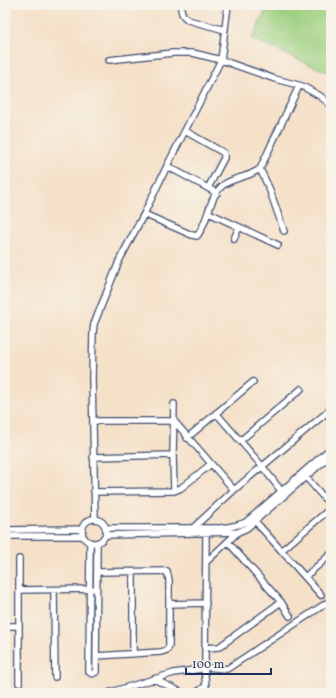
<svg xmlns="http://www.w3.org/2000/svg" width="336" height="698" viewBox="0 0 336 698" font-family="Vollkorn,serif">
<rect width="100%" height="100%" fill="#f7f3e8"/>
<filter id="ink" filterUnits="userSpaceOnUse"><feTurbulence type="fractalNoise" baseFrequency=".025" numOctaves="2"/><feDisplacementMap in="SourceGraphic" scale="8" xChannelSelector="R" yChannelSelector="G"/><feConvolveMatrix kernelMatrix="1 2 1 2 8 2 1 2 1" color-interpolation-filters="sRGB"/></filter>
<filter id="wash" filterUnits="userSpaceOnUse"><feTurbulence type="fractalNoise" baseFrequency=".012" numOctaves="4" result="noise"/><feDisplacementMap in="SourceGraphic" scale="16" xChannelSelector="R" yChannelSelector="G"/><feGaussianBlur stdDeviation="0.9" result="paint"/><feColorMatrix in="noise" values="0 0 0 0 0 0 0 0 0 0 0 0 0 0 0 0 0 1.4 0 .05"/><feComposite in="paint" operator="in"/></filter>
<g filter="url(#wash)">
<rect width="100%" height="100%" fill="#f5e0c8"/>
<path fill="#9dd080" stroke="#5c806f" d="M268,5H331V74L252,39Z"/>
</g>
<g filter="url(#ink)">
<g fill="none" stroke-linecap="round" stroke-linejoin="round">
<defs>
<path id="minor" d="M181,5C181,13 182,15 188,20L225,30
M109,60L173,53H193L221,60L275,79L302,86L320,96L331,105
M185,131L224,153V158L208,188
M167,166L217,193
M260,169L269,188L284,231
M209,213L278,245
M144,214L192,235L197,236C208,223 209,197 222,186C229,180 237,179 245,176C250,175 255,172 260,169L299,86
M234,239L239,227
M216,413L262,466L282,492
M93,421H174L234,490
M187,438L253,382
M240,441L301,389
M93,457L173,455
M306,477L331,506
M174,491L173,455L174,404
M94,492L174,491L181,488L211,464
M95,519L92,378L93,333L94,324L120,259L144,214L167,166L221,60L228,5
M82 531a12 12 0 1 1 24 0a12 12 0 1 1-24 0Z
M255,521L321,595
M106,528H220C230,527 238,526 246,522L331,448
M193,528L234,490L331,409
M5,530L83,529
M106,535L238,532
M5,536H83
M90,542L89,667V672L92,674L96,672L97,543
M228,542L281,602L290,616
M282,550L331,508
M206,562L238,532L247,528L255,521L331,455
M305,577L331,554
M19,590L92,589
M54,590L55,677
M169,604L206,603
M5,626H19
M205,648L219,647L281,602
M133,653V572
M96,656L161,652L167,650L169,646V580L167,571L97,572
M154,679L183,693
M19,683V559
M108,693L174,673L201,669L205,665L206,533
M196,693L206,686L204,667L227,669L331,600"/>
</defs>
<use href="#minor" stroke="#3c4a6e" stroke-width="8"/>
<use href="#minor" stroke="#fff" stroke-width="5.5"/>
</g>
</g>
<rect width="336" height="698" fill="none" stroke="#f7f3e8" stroke-width="20"/>
<path d="M186 668v6h85v-6" fill="none" stroke="#1b2f5e" stroke-width="2"/>
<text x="192" y="668" font-size="12" fill="#1b2f5e" stroke="#f7f3e8" stroke-width="3" paint-order="stroke">100 m</text>
</svg>
